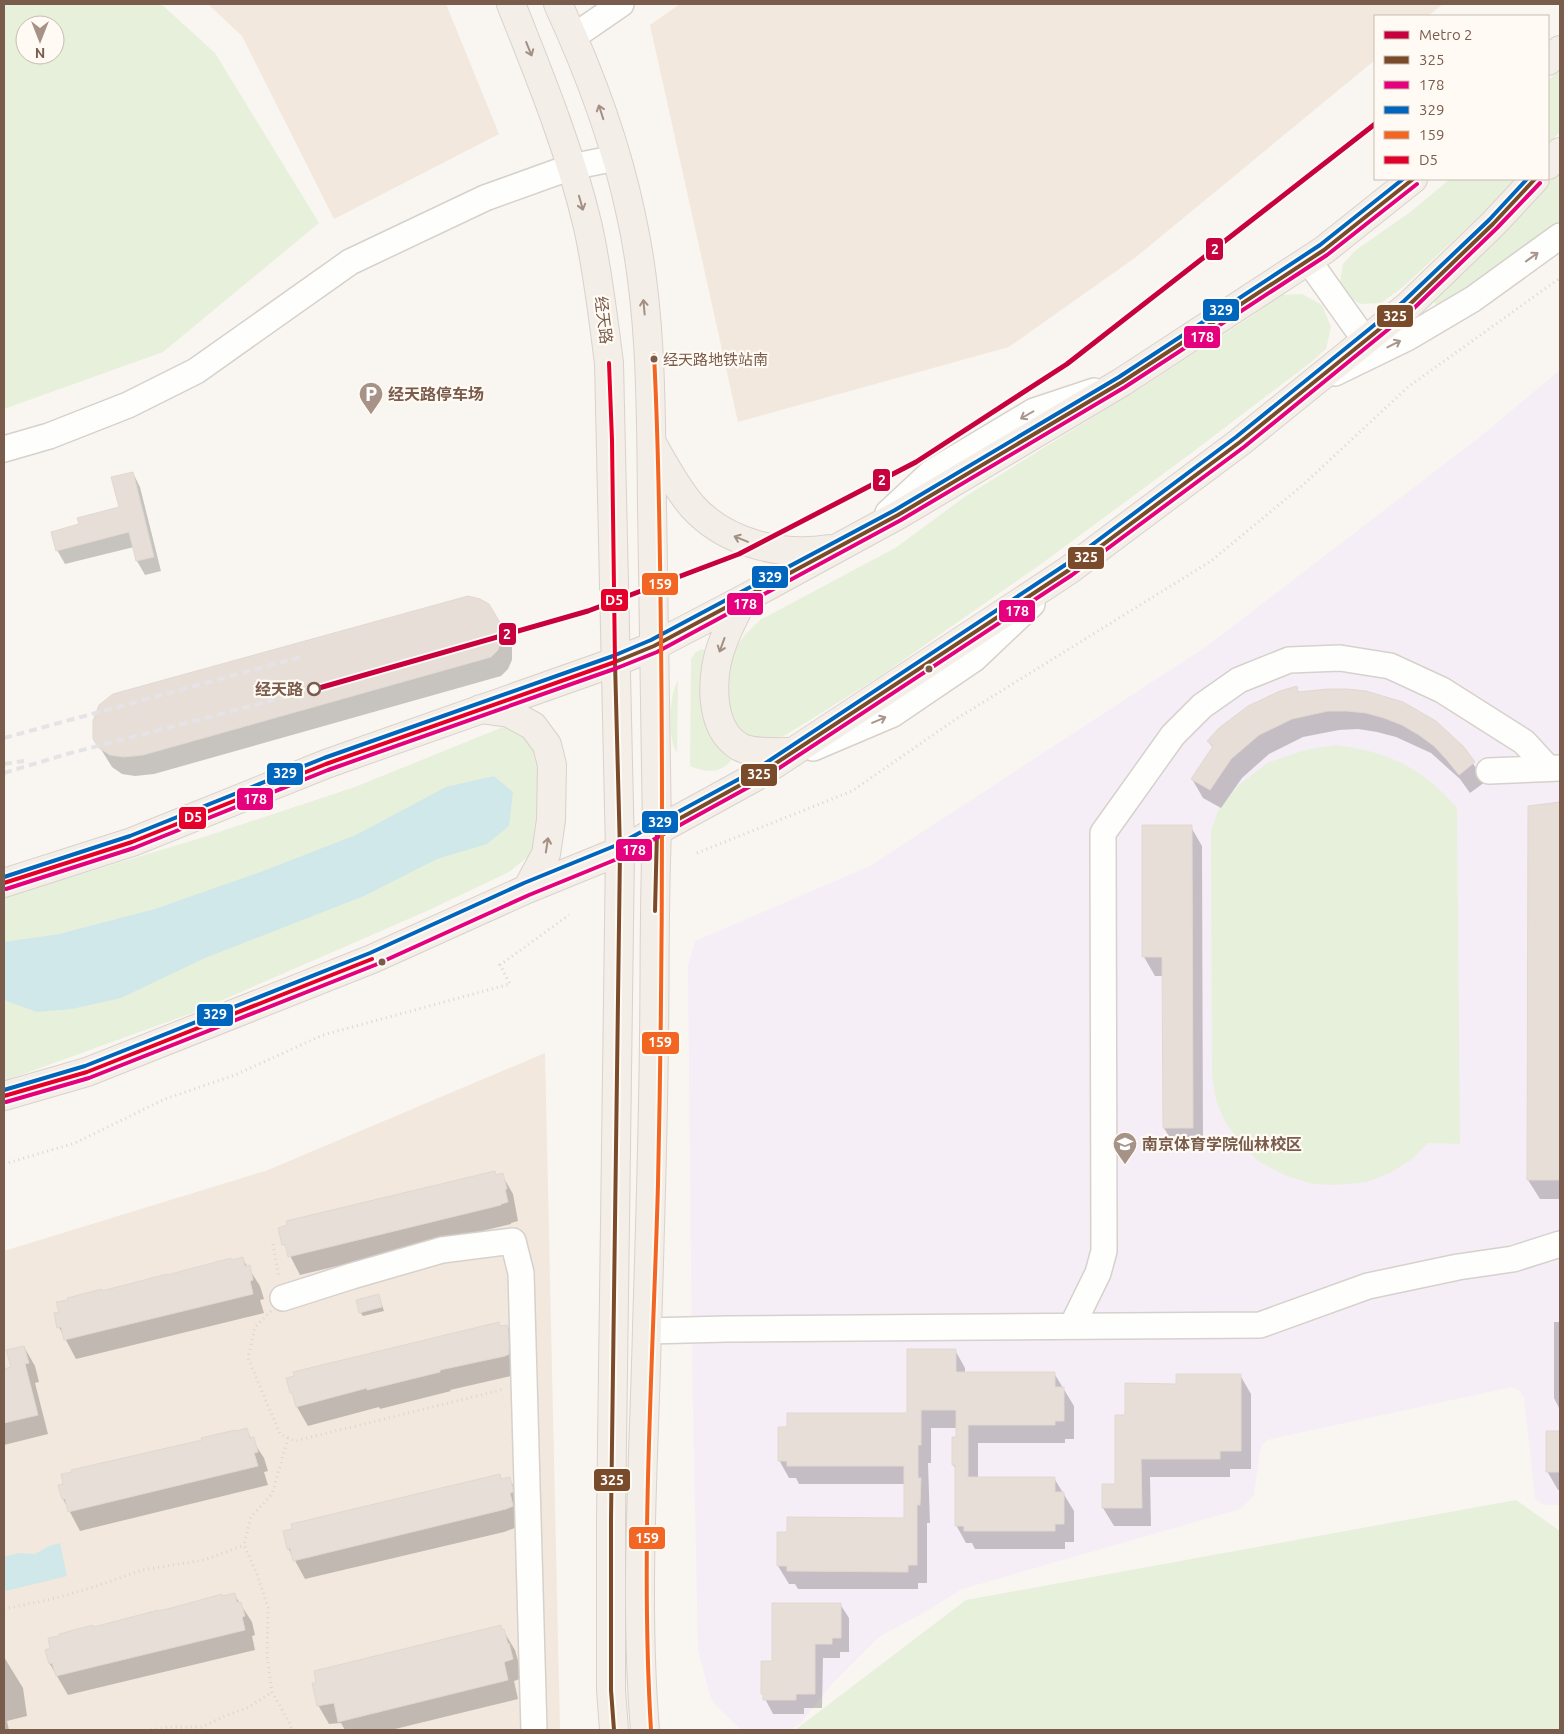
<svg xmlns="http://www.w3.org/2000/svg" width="1564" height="1734" viewBox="0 0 1564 1734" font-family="Ubuntu,'Noto Sans SC',sans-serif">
<rect width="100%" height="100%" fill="#f9f5f0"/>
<path fill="#f2e8de" d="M208,4H446L499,134L334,219L242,36Z
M680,4H1443L1428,16H1375V60L1136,257L1009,347L738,422L650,25Z
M545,1053L560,1730H4V1251L268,1170Z"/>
<path fill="#f6eef6" d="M1560,370V1505H1543L1535,1499L1524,1398L1519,1390L1512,1387L1267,1440L1262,1445L1260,1451L1254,1495L1241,1509L962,1589L925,1612L879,1637L831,1685L801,1723L794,1728L789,1730H747L741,1729L715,1705L710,1696L698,1650L692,1364L688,966L695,941L870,866L1207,646L1481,436Z"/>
<path fill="#e7f0db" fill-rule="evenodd" d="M4,4H161L215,53L319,223L163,352L4,409ZM25,25H55V55H25Z
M1560,69V132L1548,144V81Z
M1560,171V221L1463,291L1440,305L1434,303L1431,296Z
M1450,179H1515L1483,213L1403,287L1381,303L1361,304L1348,297L1340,282L1343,264L1356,250L1409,213Z
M1302,294L1322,305L1331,327L1326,349L1310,363L1186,457L1041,564L879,677L784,736L766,741L748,737L734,728L723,688L728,657L745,635L760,620L897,547L963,498L1145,385L1249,318L1281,295Z
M702,649L710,652L732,759C722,774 705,773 690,766L691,659L696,652Z
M678,680L677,753C667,737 669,696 678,680Z
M503,727L521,731L542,758L540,835L530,855L509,872L429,910L195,1012L4,1081V895L75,876L204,837L355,787Z
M1336,745C1388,752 1422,767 1457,808L1460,1144L1428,1143L1411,1160L1390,1173L1367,1182L1335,1185L1312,1184L1285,1175L1258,1161L1243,1146L1225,1122L1216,1100L1212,1075L1211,831L1218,811L1238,786L1267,763L1305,750Z
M1516,1500L1560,1531V1730H795L966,1600Z"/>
<path fill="#d0e8ea" d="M494,776L513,792L509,826L487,844L437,859L364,896L205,958L121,998L72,1009L37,1012L4,1000V942L59,934L155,909L263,871L356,835L446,787Z
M60,1543L67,1576L6,1591L4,1583V1557L19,1553L35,1554L49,1546Z"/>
<path fill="#0003" d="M133,473L140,487L161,571L145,575L137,561L134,547L65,564L57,550L80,525L120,508Z
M488,605L512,647V660L508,669L501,676L154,774L135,776L122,774L112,767L94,738Z
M1296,688L1299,693L1328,690L1463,748L1485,782L1470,793L1460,779L1431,753L1396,737L1377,732L1358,729L1339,730L1303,737L1269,754L1242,778L1221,808L1203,798L1192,779L1213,748L1208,741Z
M1560,802V1199H1540L1528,1180L1529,807Z
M1143,827H1191L1202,846L1203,1147H1175L1164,1128L1163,976H1155L1144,957Z
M502,1175L513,1194L518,1221L511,1223V1224L300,1275L284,1244Z
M242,1258L260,1286L264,1299L260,1300L264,1313L76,1359L59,1327L102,1292Z
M379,1296L384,1311L363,1316L360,1312Z
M1554,1322H1560V1410L1554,1398Z
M499,1324L501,1327L507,1326L518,1345L516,1375L450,1390L451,1391L380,1409L379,1407L308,1426L297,1407Z
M24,1347L35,1366L39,1382L35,1383L48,1434L4,1445V1370L12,1368Z
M955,1350L965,1368V1373H1054L1074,1406V1439H1065V1443H978V1478H1054L1074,1511V1542H1065V1549H975L972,1543H966L956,1525V1469L953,1465L957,1428H931V1463H928L930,1523H927V1583H918V1589H798L795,1584H789L778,1566L788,1533L905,1519V1484H799L796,1478H789L779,1460L908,1415Z
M1240,1375L1251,1394V1469H1230V1477H1150L1151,1526H1114L1103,1508L1116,1485L1127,1416L1177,1385Z
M246,1430L264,1458L268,1471L264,1472L268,1485L80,1531L63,1499L204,1440Z
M1548,1432H1560V1490H1558L1547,1471Z
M499,1475L502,1480L509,1478L520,1497L523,1525L504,1532L305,1579L288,1548Z
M234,1594L252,1622L255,1635L252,1636L255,1650L68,1695L50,1664L93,1628Z
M840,1604L849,1618V1652H840V1658H823L822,1708H804V1714H773L762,1693L773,1662Z
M501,1627L515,1650L523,1678L514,1681L518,1699L391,1730H345L341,1723L329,1724L318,1705Z
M4,1657L23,1688L27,1716L7,1721L9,1730H4Z"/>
<path fill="#e6ded7" stroke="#e2d8d2" d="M133,472L154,557L136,561L129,532L56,551L51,532L79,524L77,518L119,507L111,477Z
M468,596L480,599L489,604L502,626L501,640L498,650L491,657L143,755L124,757L110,755L99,748L93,739V721L99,705L113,694Z
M1297,686L1298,692L1328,689H1347L1366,691L1403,702L1436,721L1464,747L1475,762L1459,775L1447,760L1434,746L1419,735L1402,725L1384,718L1366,713L1347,711H1328L1292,719L1259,735L1231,759L1210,790L1191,779L1213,746L1207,741L1219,728L1248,706L1280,691Z
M1560,802V1180H1527L1528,806Z
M1142,825H1192L1193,1128H1163L1162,957H1142Z
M495,1171L496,1175L503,1173L507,1189H505L508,1202L501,1204V1205L288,1257L285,1244L282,1245L278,1228L287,1225L286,1221Z
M243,1257L245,1266L250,1265L253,1280L250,1281L253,1294L64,1340L61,1327L57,1328L54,1313L59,1312L56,1302L68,1300L67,1298L102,1289V1291L167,1274V1275L231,1258V1260Z
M379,1294L382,1307L359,1313L356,1300Z
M499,1322L500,1326L507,1325L508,1329L509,1354L505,1356L440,1370V1372L367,1390V1388L296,1407L292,1393H290L286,1378L294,1376L293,1372Z
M24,1346L29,1363L25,1364L38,1415L4,1423V1369L11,1367L6,1350Z
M907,1349H956V1372H1055V1387H1064V1421H1055V1425H968V1477H1055V1492H1064V1524H1055V1531H964V1526H955V1465H952V1437H956V1410H921V1445H918V1478H921L920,1505H917V1565H908V1572L787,1571V1566H777V1532H787V1517L904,1518V1466H787V1461H778V1427H787V1413H907Z
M1176,1374H1241V1451H1220V1459H1141L1142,1508H1102V1484H1115V1415H1125V1383L1176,1384Z
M247,1428L250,1438L254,1437L258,1452L254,1453L258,1466L68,1512L65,1499H62L58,1485L63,1484L61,1474L72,1472L71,1470L202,1440L201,1438L235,1430V1431Z
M1546,1431H1560V1472H1546Z
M500,1474L501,1479L510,1477L513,1489V1492L510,1493L513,1506L506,1509L293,1561L290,1548L287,1549L283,1531L292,1529L291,1524Z
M235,1593L237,1602H241L245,1616L242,1617L245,1630L56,1676L52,1663L49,1664L45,1650L50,1648L48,1638L59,1636V1634L93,1625L94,1627L158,1610L159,1611L175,1607L222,1594V1596Z
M772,1603H841V1638H832V1644H815V1694H796V1700H763V1694H761V1661H772Z
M501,1625L502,1630L504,1629L508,1644L509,1643L513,1659L504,1662L508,1680L338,1722L334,1703L317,1706L312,1683H316L314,1671Z"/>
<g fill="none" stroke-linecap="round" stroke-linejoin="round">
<defs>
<path id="minor" d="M573,37L621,4
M1308,260L1365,340
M1335,373L1407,338L1473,299L1560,236
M4,449L49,436L128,405L196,371L350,262L485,198L571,167L616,158
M888,513L932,472L1034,411L1094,391
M813,748L893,714L974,659L1032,604
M1489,771L1560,768
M283,1298L352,1276L442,1250L513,1241L521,1273L534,1730
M1072,1326L1098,1273L1104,1251L1103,833L1173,735L1202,706L1239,680L1289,660L1340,658L1390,666L1442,690L1524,742L1548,768
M647,1331L728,1329L1260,1325L1368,1286L1458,1267L1513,1259L1560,1244"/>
<path id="major" d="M511,4C540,77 570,150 588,227C598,272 603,317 609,363L620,851L611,1519V1690L614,1730
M558,4C589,71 616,143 631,215C652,309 651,410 652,506C654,614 655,723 657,831C654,901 655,970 654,1039C653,1136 650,1232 647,1328C644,1462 634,1597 645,1730
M1548,61L1560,50
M1548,165L1560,152
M653,445C665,466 676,487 692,506C725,543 782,557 829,549
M742,600C736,614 728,628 723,642C711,672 707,728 740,747C753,754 778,752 793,752
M480,709L509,713L533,726L547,745L552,765L551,820L546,854L527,889
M4,883L132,842L326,764L615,662L654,646L742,600L898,515L1122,382L1324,250L1413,179
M4,1096L87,1072L372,959L527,889L620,851L755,777L1069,570L1240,442L1408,306L1493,224L1535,179"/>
</defs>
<use href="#minor" stroke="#d7d1cb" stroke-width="28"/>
<use href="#major" stroke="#dad1cc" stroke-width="30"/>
<path stroke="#dcd5d0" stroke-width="3" stroke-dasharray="1 4" stroke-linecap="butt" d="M697,853L852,791L956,719L1211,561L1304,484L1408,387L1560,278
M4,1164L75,1143L165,1099L235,1075L323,1035L510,984L500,965L569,915
M273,1244L279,1278
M271,1311L255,1327L248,1358L280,1434L295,1441L505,1389
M288,1438L272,1494L251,1517L244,1545L257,1574L268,1608L267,1656L272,1692L289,1722L292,1730
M4,1609L52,1599L94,1587L142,1570L204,1560L244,1545
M151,1730L167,1727H202L225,1716L249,1707L272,1692"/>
<use href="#minor" stroke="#fefefd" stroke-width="25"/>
<use href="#major" stroke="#f3eee8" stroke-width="28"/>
<path stroke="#e6e3e7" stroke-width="4" stroke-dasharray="8 5" stroke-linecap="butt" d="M4,738L304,656
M4,764L24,761
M4,773L67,754L312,690"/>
<defs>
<path id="bus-1" d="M655,911L657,831L755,777L1069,570L1240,442L1408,306L1493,224L1535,179
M614,1730L611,1690V1519L620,851L615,662L654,646L898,515L1122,382L1324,250L1413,179"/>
<path id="bus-2" d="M6,889L134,848L328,770L617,668L657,652L901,520L1125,387L1327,255L1417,184
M6,1102L89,1078L375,965L529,895L622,857L758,782L1072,575L1244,447L1412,310L1497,228L1540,183"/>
<path id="bus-3" d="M4,877L130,836L324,758L613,656L651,640L895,510L1119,377L1320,245L1403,179
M4,1090L85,1066L370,953L524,883L617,845L752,772L1065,565L1236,437L1404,301L1489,220L1527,179"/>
<path id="bus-4" d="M651,1730C640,1548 653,1366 658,1184C662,1002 663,820 661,638C660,543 659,449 654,355"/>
<path id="bus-5" d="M4,883L132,842L326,764L615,662L612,440L609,363
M4,1096L87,1072L372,959"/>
</defs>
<use href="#bus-1" stroke="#fffaf3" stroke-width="8"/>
<use href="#bus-2" stroke="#fffaf3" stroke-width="8"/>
<use href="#bus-3" stroke="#fffaf3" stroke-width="8"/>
<use href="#bus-4" stroke="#fffaf3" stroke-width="8"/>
<use href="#bus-5" stroke="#fffaf3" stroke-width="8"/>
<use href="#bus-1" stroke="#7a4b2a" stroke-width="4"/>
<use href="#bus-2" stroke="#e5007d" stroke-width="4"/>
<use href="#bus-3" stroke="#0065bd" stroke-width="4"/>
<use href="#bus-4" stroke="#f26522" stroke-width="4"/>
<use href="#bus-5" stroke="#e4002b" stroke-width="4"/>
<defs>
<path id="metro-1" d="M312,690L588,611L739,554L916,462L1067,364L1375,124"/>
</defs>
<use href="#metro-1" stroke="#fffaf3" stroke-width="9"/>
<use href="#metro-1" stroke="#c7003f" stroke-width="5"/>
</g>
<defs><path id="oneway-shaft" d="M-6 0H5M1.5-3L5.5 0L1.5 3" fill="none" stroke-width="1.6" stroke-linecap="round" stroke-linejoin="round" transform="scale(1.25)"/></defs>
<g stroke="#a48f83">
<use href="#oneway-shaft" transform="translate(529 49) rotate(68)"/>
<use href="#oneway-shaft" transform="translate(601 112) rotate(-108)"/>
<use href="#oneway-shaft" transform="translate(581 203) rotate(74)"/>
<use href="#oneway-shaft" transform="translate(644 307) rotate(-95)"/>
<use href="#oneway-shaft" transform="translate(741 539) rotate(-158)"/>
<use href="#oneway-shaft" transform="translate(722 645) rotate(110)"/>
<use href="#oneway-shaft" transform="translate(547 845) rotate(-81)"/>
</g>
<g stroke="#a8958b">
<use href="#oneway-shaft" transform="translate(1532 257) rotate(-36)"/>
<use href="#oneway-shaft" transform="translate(1394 344) rotate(-27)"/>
<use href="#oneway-shaft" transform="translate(1027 415) rotate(150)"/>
<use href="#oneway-shaft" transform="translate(879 720) rotate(-23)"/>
</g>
<defs>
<symbol id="parking-pin" viewBox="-11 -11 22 30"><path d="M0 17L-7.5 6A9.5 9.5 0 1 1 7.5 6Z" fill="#a69286" stroke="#fffaf3"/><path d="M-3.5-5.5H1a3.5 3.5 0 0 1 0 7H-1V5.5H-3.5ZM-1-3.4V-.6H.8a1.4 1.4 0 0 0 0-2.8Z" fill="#fff"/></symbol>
<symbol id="university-pin" viewBox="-11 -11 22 30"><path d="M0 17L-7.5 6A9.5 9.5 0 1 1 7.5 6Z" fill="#a69286" stroke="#fffaf3"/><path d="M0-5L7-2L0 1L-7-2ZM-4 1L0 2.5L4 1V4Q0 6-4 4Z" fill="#fff"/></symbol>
</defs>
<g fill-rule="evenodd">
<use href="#parking-pin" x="357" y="380" width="28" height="38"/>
<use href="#university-pin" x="1111" y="1130" width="28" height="38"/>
</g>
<g fill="#7a5c4d" stroke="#fffaf3" stroke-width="2">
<circle cx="654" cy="359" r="4.5"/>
<circle cx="929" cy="669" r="4.5"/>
<circle cx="382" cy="962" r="4.5"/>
</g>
<circle fill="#fffaf3" stroke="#7a5c4d" stroke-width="2.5" cx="314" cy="689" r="6"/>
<g text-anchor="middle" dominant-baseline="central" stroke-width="4.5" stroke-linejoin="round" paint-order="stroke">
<g font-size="15" fill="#7a5c4d" stroke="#fffaf3" text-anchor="start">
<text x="663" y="359">经天路地铁站南</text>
</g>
<g font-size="16" fill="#7a5c4d" stroke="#fffaf3">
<text transform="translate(604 320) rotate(83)">经天路</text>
</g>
<g font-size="16" font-weight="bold" fill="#7a5c4d" stroke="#fffaf3" text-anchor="start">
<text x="388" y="394">经天路停车场</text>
<text x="1142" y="1144">南京体育学院仙林校区</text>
</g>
<g font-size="16" font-weight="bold" fill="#7a5c4d" stroke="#fffaf3" text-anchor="end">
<text x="303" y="689">经天路</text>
</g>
</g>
<g stroke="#fffaf3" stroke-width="2">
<rect x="1205" y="237" width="19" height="24" rx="5" fill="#c7003f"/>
<rect x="1202" y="298" width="38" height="24" rx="5" fill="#0065bd"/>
<rect x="1376" y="304" width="38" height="24" rx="5" fill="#7a4b2a"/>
<rect x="1183" y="325" width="38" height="24" rx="5" fill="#e5007d"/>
<rect x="872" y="468" width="19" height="24" rx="5" fill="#c7003f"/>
<rect x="1067" y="546" width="38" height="24" rx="5" fill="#7a4b2a"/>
<rect x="751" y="565" width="38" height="24" rx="5" fill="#0065bd"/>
<rect x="641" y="572" width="38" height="24" rx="5" fill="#f26522"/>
<rect x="600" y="588" width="29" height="24" rx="5" fill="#e4002b"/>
<rect x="726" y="592" width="38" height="24" rx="5" fill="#e5007d"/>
<rect x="998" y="599" width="38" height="24" rx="5" fill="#e5007d"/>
<rect x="498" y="622" width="19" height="24" rx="5" fill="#c7003f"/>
<rect x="266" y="762" width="38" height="24" rx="5" fill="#0065bd"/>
<rect x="740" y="763" width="38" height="24" rx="5" fill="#7a4b2a"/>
<rect x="236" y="787" width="38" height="24" rx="5" fill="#e5007d"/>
<rect x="178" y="806" width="29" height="24" rx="5" fill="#e4002b"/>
<rect x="641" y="810" width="38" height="24" rx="5" fill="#0065bd"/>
<rect x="615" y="838" width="38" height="24" rx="5" fill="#e5007d"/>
<rect x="196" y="1003" width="38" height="24" rx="5" fill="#0065bd"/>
<rect x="641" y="1031" width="39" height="24" rx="5" fill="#f26522"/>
<rect x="593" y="1468" width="38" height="24" rx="5" fill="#7a4b2a"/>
<rect x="628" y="1526" width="38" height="24" rx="5" fill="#f26522"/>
</g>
<g font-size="14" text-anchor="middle" font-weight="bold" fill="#fff">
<text x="1215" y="254">2</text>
<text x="1221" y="315">329</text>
<text x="1395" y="321">325</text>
<text x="1202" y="342">178</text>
<text x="882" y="485">2</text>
<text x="1086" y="562">325</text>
<text x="770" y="582">329</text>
<text x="660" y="589">159</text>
<text x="614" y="605">D5</text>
<text x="745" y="609">178</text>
<text x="1017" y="616">178</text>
<text x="507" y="639">2</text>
<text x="285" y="778">329</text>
<text x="759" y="779">325</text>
<text x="255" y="804">178</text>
<text x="193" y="822">D5</text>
<text x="660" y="827">329</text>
<text x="634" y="855">178</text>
<text x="215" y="1019">329</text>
<text x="660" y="1047">159</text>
<text x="612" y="1485">325</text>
<text x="647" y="1543">159</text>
</g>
<rect width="1564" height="1734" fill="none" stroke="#7a5c4d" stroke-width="10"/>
<rect x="1374" y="15" width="175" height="165" fill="#fffaf3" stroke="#cabbb1"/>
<rect x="1384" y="31" width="25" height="8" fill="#c7003f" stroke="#cabbb1"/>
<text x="1419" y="40" font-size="15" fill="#7a5c4d">Metro 2</text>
<rect x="1384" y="56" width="25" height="8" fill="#7a4b2a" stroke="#cabbb1"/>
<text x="1419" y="65" font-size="15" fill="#7a5c4d">325</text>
<rect x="1384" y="81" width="25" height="8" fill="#e5007d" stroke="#cabbb1"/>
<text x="1419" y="90" font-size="15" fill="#7a5c4d">178</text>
<rect x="1384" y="106" width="25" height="8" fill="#0065bd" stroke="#cabbb1"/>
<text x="1419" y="115" font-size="15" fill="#7a5c4d">329</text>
<rect x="1384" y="131" width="25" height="8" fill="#f26522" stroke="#cabbb1"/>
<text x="1419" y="140" font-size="15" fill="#7a5c4d">159</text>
<rect x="1384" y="156" width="25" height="8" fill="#e4002b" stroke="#cabbb1"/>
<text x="1419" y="165" font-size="15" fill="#7a5c4d">D5</text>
<g transform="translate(40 40) rotate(180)"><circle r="24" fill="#fffaf3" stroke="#cabbb1"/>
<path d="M0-4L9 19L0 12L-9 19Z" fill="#a69286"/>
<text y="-8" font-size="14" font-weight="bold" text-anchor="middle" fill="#7a5c4d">N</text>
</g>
</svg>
